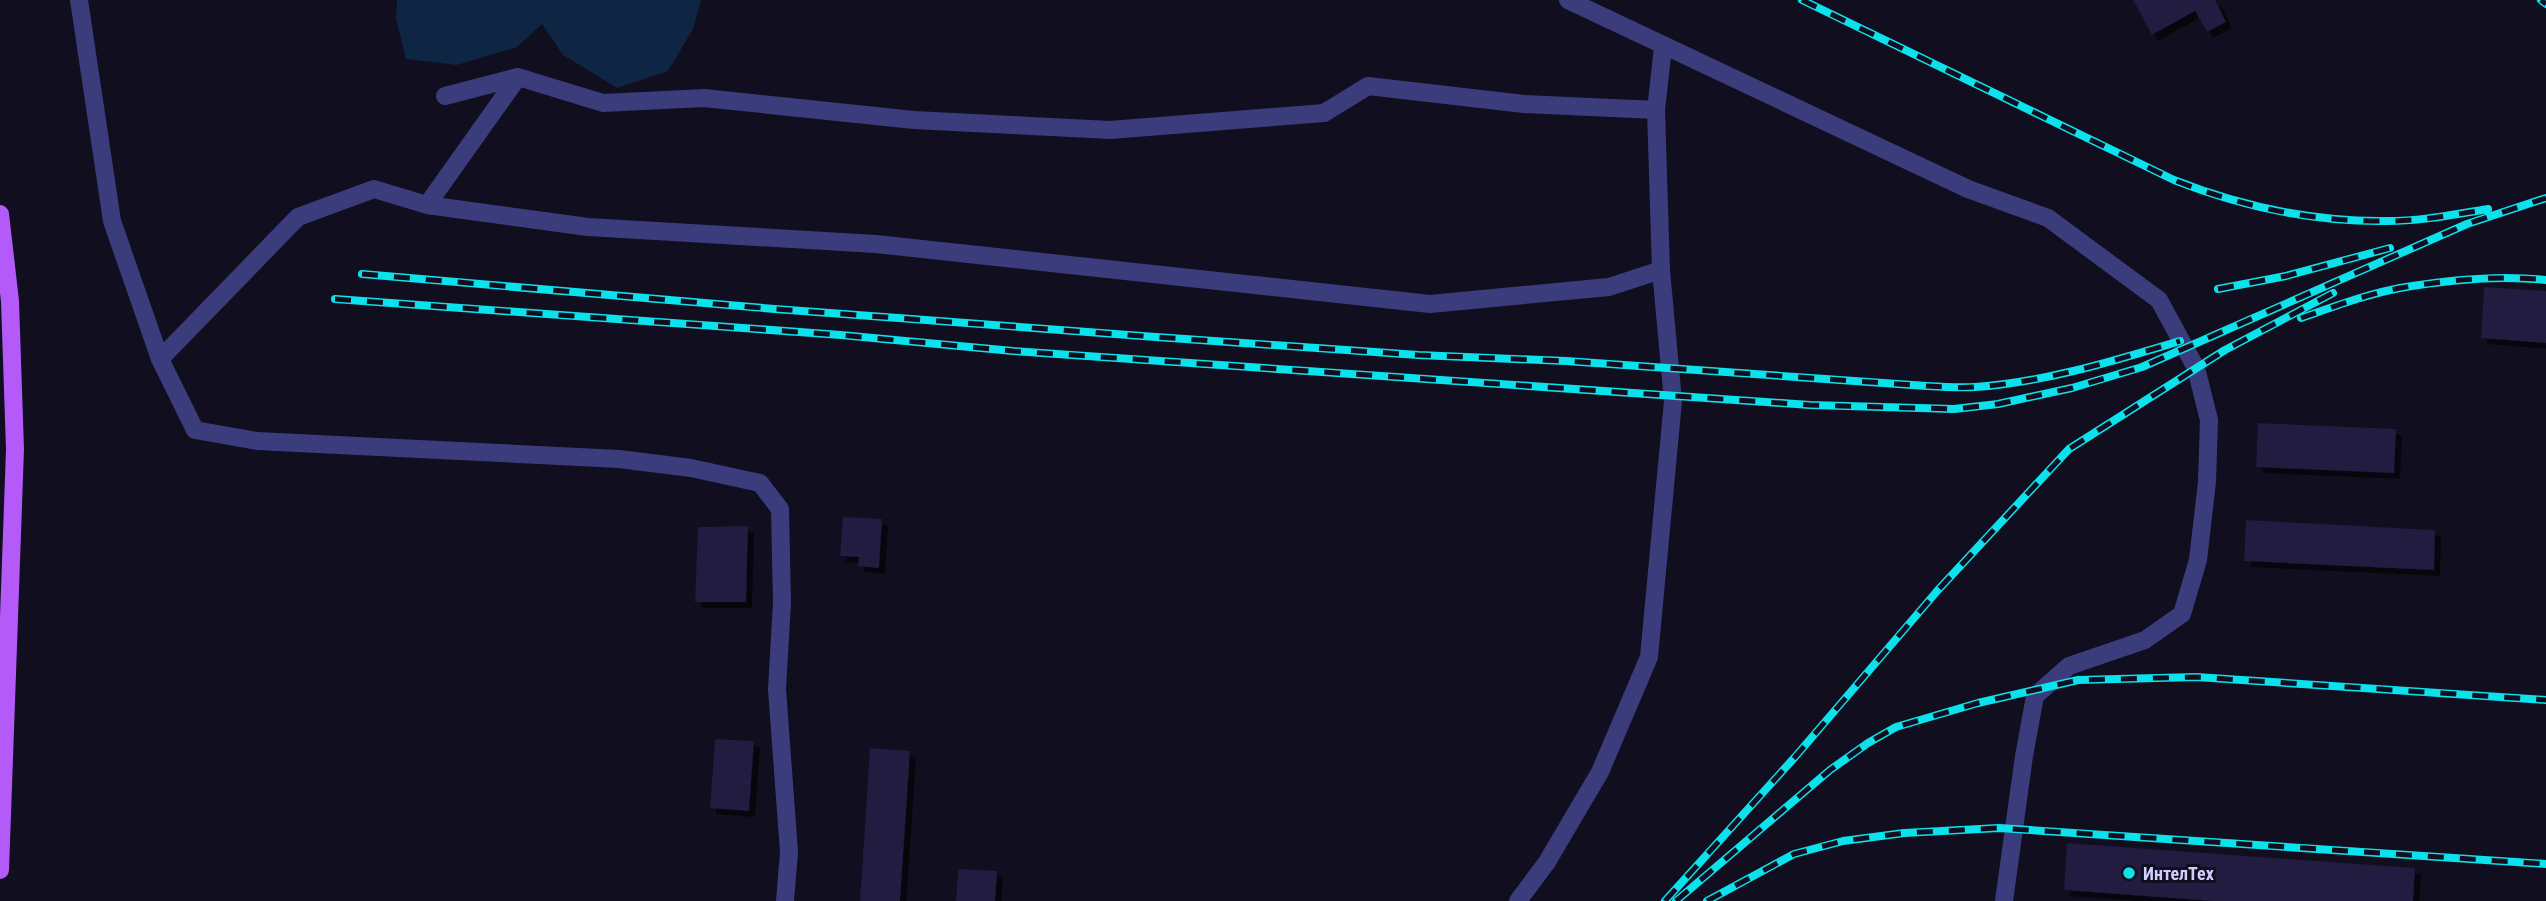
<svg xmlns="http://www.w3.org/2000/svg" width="2546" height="901" viewBox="0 0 2546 901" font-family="'Roboto Condensed',sans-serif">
<defs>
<filter id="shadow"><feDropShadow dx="6" dy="6" stdDeviation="0" flood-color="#0009"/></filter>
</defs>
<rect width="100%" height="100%" fill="#100e1f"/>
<path fill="#0e2543" d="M397,0H701L693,29L668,71L617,88L563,55L542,24L517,47L457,65L406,59L396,19Z"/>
<path fill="#201a3f" filter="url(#shadow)" d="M2133,0H2215L2226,22L2207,32L2195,11L2152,35Z
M2484,287L2546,291V343L2481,338Z
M2258,423L2396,429L2394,473L2256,467Z
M843,517L882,519L879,568L858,566L859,557L840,556Z
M2246,520L2435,530L2434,570L2244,561Z
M748,526L746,602H695L698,527Z
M715,739L754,741L749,811L710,808Z
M870,748L910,751L900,901H860Z
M2067,843L2415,868L2413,901H2212L2064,890Z
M958,869L997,871L995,901H956Z"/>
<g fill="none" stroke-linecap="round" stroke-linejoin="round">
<path stroke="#3b3c7c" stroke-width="18" d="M79,0L112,221L160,359L195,430L257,441L619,459L691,468L760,483L780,509L782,603L777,689L789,852L785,901
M1568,0L1968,189L2048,218L2159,300L2196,368L2209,420L2207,482L2198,560L2182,614L2145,640L2069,666L2035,696L2024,756L2004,901
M445,96L518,77L603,103L704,98L914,120L1110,130L1324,113L1368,86L1524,104L1656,110
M427,205L518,77
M160,359L298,217L374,189L427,205L588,227L876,244L1430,304L1609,287L1661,270
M1518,901L1547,862L1600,772L1649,657L1673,401L1661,270L1656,110L1663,47"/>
<path stroke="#b45af8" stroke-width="18" d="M0,214L10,301L15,449L0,870"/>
<defs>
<path id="rail" d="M1802,0L2174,180C2240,206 2309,221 2380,221C2416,222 2452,215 2488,209
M2541,0L2546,4
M362,274L775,309L1156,337L1418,355L1566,361L1927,386C1943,387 1960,388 1975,387C2046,382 2113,361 2180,341
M2218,289L2286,276L2390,248
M335,299L841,335L1013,351L1810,405L1954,409L1998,404L2072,388L2142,367L2467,224L2546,198
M2301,318C2333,307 2367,294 2400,288C2447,280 2499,275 2546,280
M1665,901L1795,757L1938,590L2069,449L2225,350L2333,293
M1676,901L1830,770L1868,743L1896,727L1978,703L2078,680L2196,677L2546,700
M1707,901L1794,854L1843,841L1904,833L1999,828L2546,864"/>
</defs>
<use href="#rail" stroke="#0be2ec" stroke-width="8"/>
<use href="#rail" stroke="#100e1f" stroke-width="5" stroke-dasharray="16" stroke-linecap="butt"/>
</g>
<circle fill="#0be2ec" stroke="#100e1f" stroke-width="2.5" cx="2129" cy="873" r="7"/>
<g text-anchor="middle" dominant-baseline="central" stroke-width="6" stroke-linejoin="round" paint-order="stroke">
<g font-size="18" font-weight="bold" fill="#d1cefd" stroke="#100e1f" text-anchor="start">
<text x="2143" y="873">ИнтелТех</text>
</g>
</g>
</svg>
